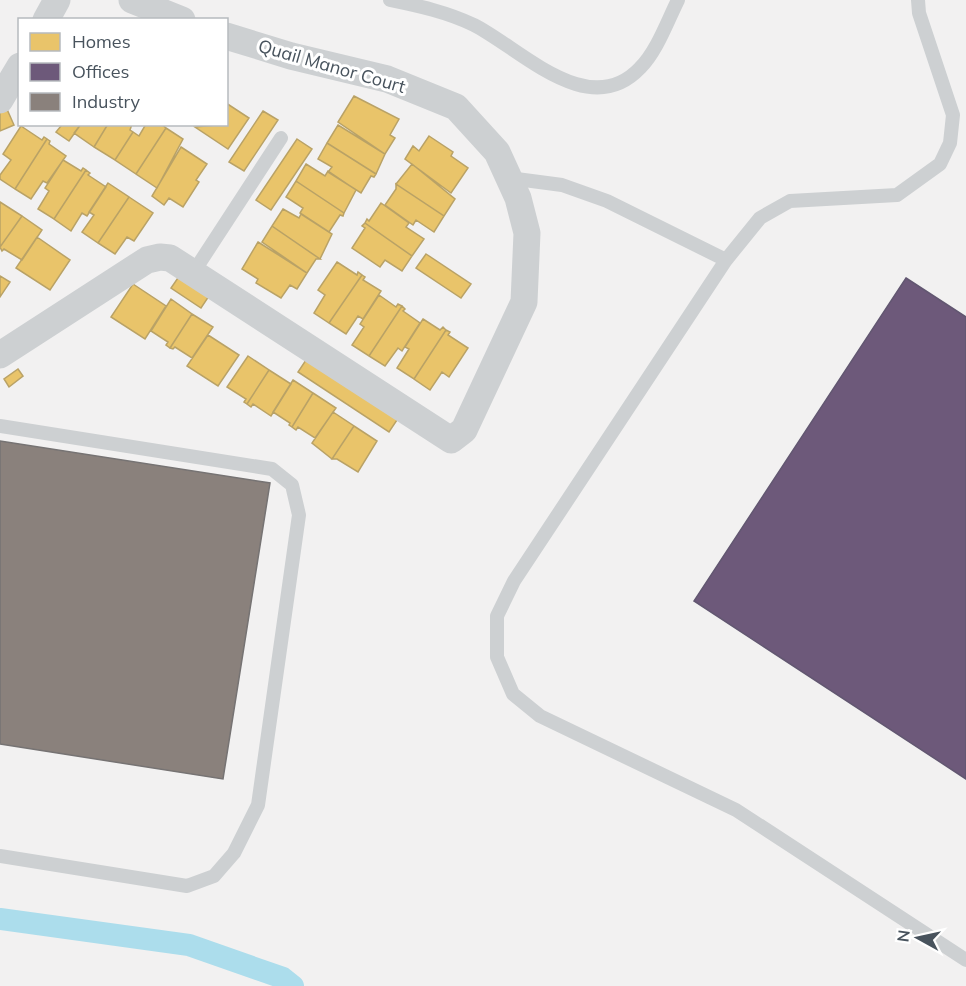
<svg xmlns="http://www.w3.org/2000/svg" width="966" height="986" viewBox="0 0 966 986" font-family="Mulish,sans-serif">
<rect width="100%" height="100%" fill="#f2f1f1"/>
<path fill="#e9c46a" stroke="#b9a266" stroke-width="1.5" d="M354,96L399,119L390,135L395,138L385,154L338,122Z
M226,103L249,118L228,149L195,127L226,124Z
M6,107L14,125L0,131V110Z
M263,111L278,120L244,171L229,162Z
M58,124H81L69,141L56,132L61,126Z
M81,124H108L94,147L74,133Z
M108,124H132L130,130L133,132L115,160L94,147Z
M146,124H161L166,128L136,174L115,160L133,132L139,136Z
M338,125L385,154L376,174L327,143Z
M21,126L42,140L44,137L47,139L15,189L0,179V175L11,160L3,154Z
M166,128L183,139L157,188L136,174Z
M429,136L453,152L451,156L468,168L451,193L405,159L413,146L419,151Z
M47,139L50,141L49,144L66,156L47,183L43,181L31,199L15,189Z
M297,139L312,149L271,210L256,200Z
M327,143L376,174L374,177L371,176L361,193L328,172L332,167L318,159Z
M181,147L207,164L196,180L199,182L183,207L169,198L164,205L152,196Z
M63,160L81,171L83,168L86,170L54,219L38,209L49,191L45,188Z
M306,164L325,176L328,171L356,190L344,213L296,181Z
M412,164L455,199L444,216L396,184Z
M86,170L90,173L88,175L106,187L87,216L82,213L71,231L54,219Z
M296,181L344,213L343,216L340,215L329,232L300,213L303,208L286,197Z
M108,183L129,197L98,243L82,232L94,215L89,212Z
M396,184L444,216L434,232L416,220L413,225L385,205L396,189Z
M129,197L153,213L134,241L127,237L115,254L98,243Z
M0,202L22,216L0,247Z
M381,203L409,223L406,227L424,239L412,256L365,223L367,219L369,221Z
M283,209L299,218L301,214L332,234L320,259L272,226Z
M22,216L42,230L22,260L4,249L2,251L0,247Z
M365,223L412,256L402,271L385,260L380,267L352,248L365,228L362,226Z
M272,226L320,259H316L307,273L262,242Z
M37,237L70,260L50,290L16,268Z
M258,242L307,273L297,289L290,285L281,298L256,283L258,279L242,269Z
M426,254L471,284L461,298L416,268Z
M337,262L357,275L358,272L362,275L329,323L314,313L325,295L318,290Z
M182,272L211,293L201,308L171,288Z
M362,275L365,277L363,280L381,291L363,319L358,316L346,334L329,323Z
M0,276L10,282L0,297Z
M133,284L166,306L145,339L111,317Z
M379,295L396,307L398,304L402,306L369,356L352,345L364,327L360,324Z
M171,299L192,314L170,348L166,345L168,342L151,331Z
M402,306L405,309L403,311L420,323L402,351L398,348L385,366L369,356Z
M192,314L213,327L192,358L175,347L173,349L170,348Z
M423,319L440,330L443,327L446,330L414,379L397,368L409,349L405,347Z
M446,330L450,332L448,335L468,348L449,377L442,372L430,390L414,379Z
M208,335L239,355L218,386L187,366Z
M248,356L269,370L247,404L244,402L246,399L227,387Z
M308,357L399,417L389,432L298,372Z
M18,369L23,376L9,387L4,379Z
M269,370L291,384L271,416L253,404L251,407L247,404Z
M293,380L313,393L292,427L289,425L290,423L273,412Z
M313,393L336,408L315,438L298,427L296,430L292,427Z
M333,412L354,426L332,459L312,443Z
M354,426L377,441L358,472L337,459H332Z"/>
<path fill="#6d597a" stroke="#625771" stroke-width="1.5" d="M906,278L966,317V779L694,601Z"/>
<path fill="#8a817c" stroke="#767373" stroke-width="1.5" d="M0,441L270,483L223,779L0,744Z"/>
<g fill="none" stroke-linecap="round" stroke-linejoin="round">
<path stroke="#acddec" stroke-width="22" d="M0,919L189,945L283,978L293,986"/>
<path stroke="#cdd0d2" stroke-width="14" d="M390,0C419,6 447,12 474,25C521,49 589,122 640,68C657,51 667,22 678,0
M918,0L919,13L953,115L950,143L940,164L897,195L790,201L760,218L726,260L514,581L497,616V657L513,694L540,716L736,810L966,960
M509,178L562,185L607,201L726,260
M193,273L281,138
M0,426L272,469L292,485L299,515L258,805L234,853L214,876L187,886L0,856"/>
<path stroke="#cdd0d2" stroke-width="27" d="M132,0L182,20
M46,20L57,0
M0,100L20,66
M0,355L147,260L160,257L170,258L451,440L464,430L524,302L527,233L518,198L497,152L456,107L387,79L291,56L226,36"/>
</g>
<g text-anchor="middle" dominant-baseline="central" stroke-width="6" stroke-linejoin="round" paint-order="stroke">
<g font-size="18" fill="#48535d" stroke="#fff">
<text transform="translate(332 66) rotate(16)">Quail Manor Court</text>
</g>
</g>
<rect x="18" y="18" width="210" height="108" fill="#ffffff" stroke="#b6babe" stroke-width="1.5"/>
<rect x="30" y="33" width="30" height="18" fill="#e9c46a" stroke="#b6babe" stroke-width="1.5"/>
<text x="72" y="48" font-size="18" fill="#48535d">Homes</text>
<rect x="30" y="63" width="30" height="18" fill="#6d597a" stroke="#b6babe" stroke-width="1.5"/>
<text x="72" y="78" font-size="18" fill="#48535d">Offices</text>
<rect x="30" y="93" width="30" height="18" fill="#8a817c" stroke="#b6babe" stroke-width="1.5"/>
<text x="72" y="108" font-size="18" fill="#48535d">Industry</text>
<g transform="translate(918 938) rotate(278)" stroke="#ffffff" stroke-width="4.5" paint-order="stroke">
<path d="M0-4.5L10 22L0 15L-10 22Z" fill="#48535d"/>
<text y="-9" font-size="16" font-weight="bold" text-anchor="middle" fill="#48535d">N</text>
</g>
</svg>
